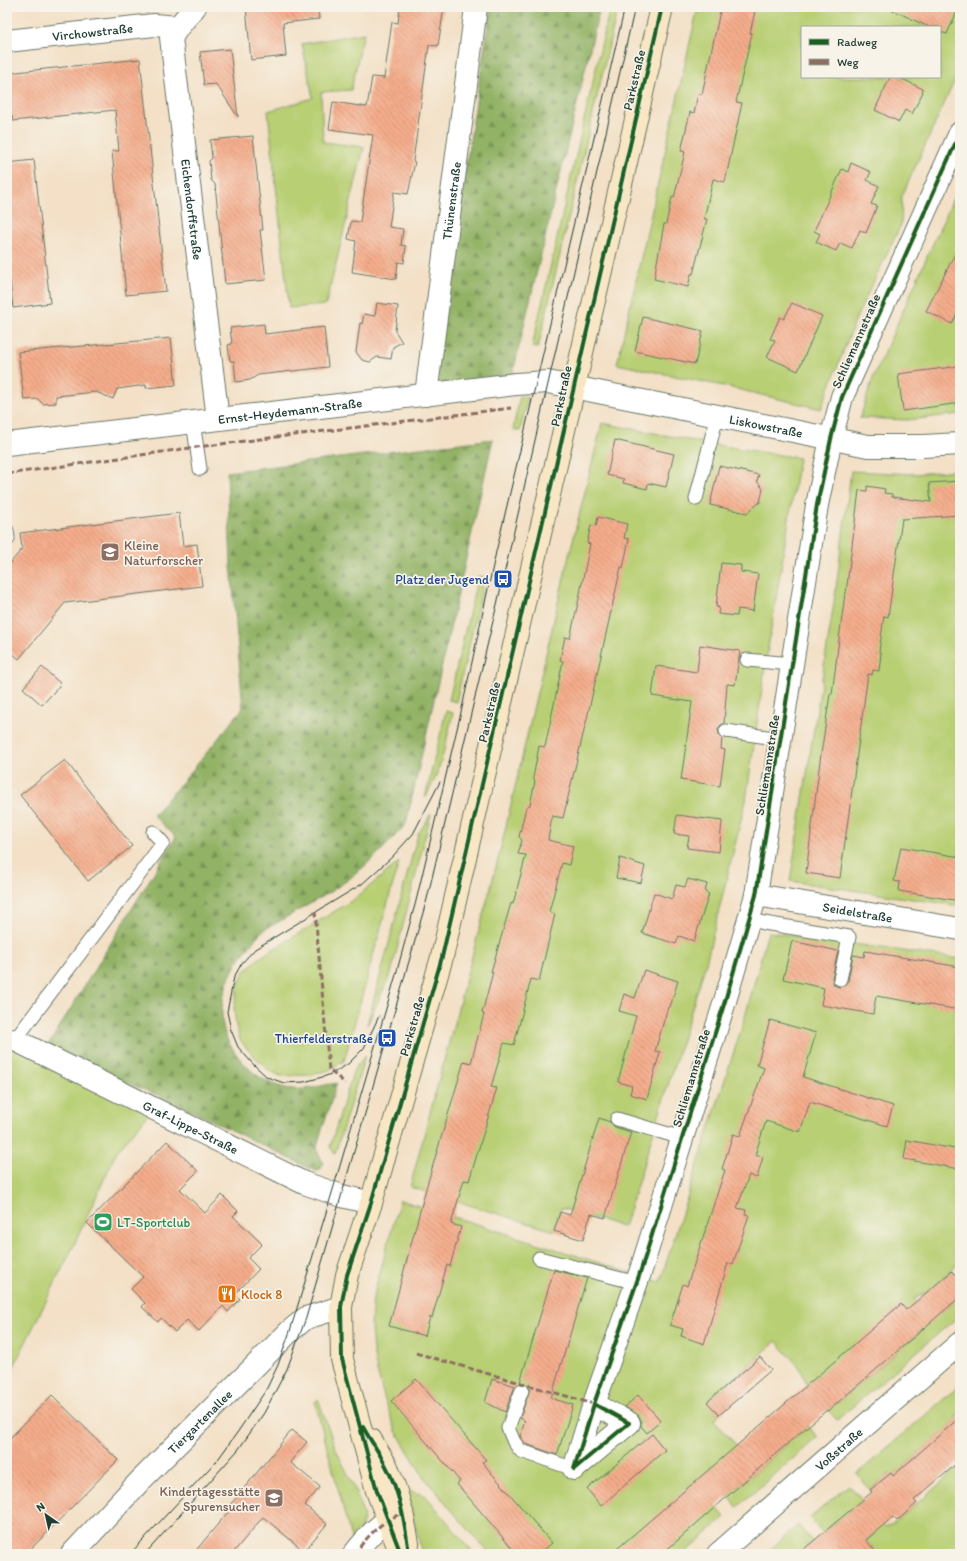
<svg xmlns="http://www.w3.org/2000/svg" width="967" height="1561" viewBox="0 0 967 1561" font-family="Itim,sans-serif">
<defs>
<pattern id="forest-firs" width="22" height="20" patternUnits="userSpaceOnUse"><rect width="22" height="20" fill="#92b265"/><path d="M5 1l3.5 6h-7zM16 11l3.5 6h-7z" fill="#779254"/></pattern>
<pattern id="building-back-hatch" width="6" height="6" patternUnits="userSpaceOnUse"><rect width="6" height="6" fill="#f5ad8c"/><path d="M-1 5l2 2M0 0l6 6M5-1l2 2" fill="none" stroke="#c68e73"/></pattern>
</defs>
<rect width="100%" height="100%" fill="#f7f3e8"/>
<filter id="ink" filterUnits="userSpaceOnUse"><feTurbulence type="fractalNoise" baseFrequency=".025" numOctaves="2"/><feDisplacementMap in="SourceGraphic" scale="8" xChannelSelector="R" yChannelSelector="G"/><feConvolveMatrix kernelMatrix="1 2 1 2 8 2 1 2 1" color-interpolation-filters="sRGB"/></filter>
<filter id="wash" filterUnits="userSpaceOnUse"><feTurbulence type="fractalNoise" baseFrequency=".012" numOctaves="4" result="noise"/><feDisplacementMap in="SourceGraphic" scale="16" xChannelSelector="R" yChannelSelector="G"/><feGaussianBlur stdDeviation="0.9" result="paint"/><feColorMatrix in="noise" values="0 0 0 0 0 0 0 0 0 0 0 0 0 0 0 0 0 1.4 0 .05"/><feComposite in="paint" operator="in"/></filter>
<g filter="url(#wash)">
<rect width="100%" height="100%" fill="#f3e0c6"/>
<path fill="#b8cf73" stroke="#6c8654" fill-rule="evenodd" d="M610,7H618L538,348L532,347Z
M698,7H960V69L902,196L901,225L857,316L821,409L728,387L617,364ZM802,27H940V77H802Z
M364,33L351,90L321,92L323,142L364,147L326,305L289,308L268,111L313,98L302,44Z
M960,183V414L908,420L860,418L873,378Z
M520,396L528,398L520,431L513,429Z
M602,423L710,444L799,458L767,654L746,800L706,963L624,1227L561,1208L554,1231L410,1187L499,856L568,560Z
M960,470V906L790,881L835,596L851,471L914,474Z
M478,576L485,577L456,702L449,700Z
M446,711L453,713C446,742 441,772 425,798Z
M431,814L391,973L367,1025L418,834Z
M399,862L344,1061L329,1070L311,1075L280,1076L267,1069L248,1050L240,1040L236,1026L234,1007L238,987L244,972L259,958L353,900Z
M768,932L960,959V1260C948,1275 932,1291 914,1299L929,1316L940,1314L960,1297V1315L837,1420L828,1411L922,1330L807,1385L800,1368L776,1341L708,1402L719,1415L714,1420L737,1446L695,1482L725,1517L684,1554H490L460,1520L423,1476L396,1431L385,1401L377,1371L373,1351L371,1327L373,1297L400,1200L660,1282L745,1017Z
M7,1036L153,1109L117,1151L74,1245L7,1380Z
M365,1056L335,1154L330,1147L354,1069Z
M960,1385V1413L955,1417L957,1420L893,1476L890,1473L870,1490L857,1474Z
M318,1399L337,1452L356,1491L364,1517L361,1531L352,1542L315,1402Z
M808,1426L818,1437L737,1507L728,1496Z
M960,1466V1554H866L873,1548L866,1540L877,1531L856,1506L823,1533L810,1518L849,1485L885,1527L897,1521Z
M407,1490L426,1496L474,1554H422Z
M798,1525L823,1554H805L802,1550L797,1554H765Z"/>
<path fill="url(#forest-firs)" stroke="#58784c" d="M491,7H600L512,376L433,385L435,363Z
M493,439L406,824C386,846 366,867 342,884C322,898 300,909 280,921C273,925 264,929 259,934C255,938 252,944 248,948C243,955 237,961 234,968C221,992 216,1024 232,1048C248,1073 274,1092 305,1089C316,1088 326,1084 337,1083L317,1145L318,1154L324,1163L320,1170L316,1171L165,1098L115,1078L47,1047L176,837L153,815L186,778L243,708L231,565L227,472Z"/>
<g id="blocks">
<path fill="url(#building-back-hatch)" d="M246,7H318L319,19L283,23L286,56L251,60Z
M400,7H444L438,46L429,45L413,161L415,162L408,194L394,192L389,227L403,229L401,245L406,246L404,263L398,262L396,279L352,272L356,241L348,239L351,221L360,222L373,135L329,129L333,102L367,107L372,77L384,78L392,22L398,23Z
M721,7H756L750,33H752L736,102L742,103L725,182L713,179L704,219H707L693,274H691L688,287L654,279L664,224H666L672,197L674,198L685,152L681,151L690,112L694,113L698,94H702Z
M886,7H959L947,34L940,32V27H929Z
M230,49L238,117L216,84L204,85L200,52Z
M140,59L166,291L126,295L112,151H119L115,110L13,121L12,116L7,117V73Z
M890,77H898L923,89L922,91L923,92L912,114L905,110L899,122L875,110Z
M253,136L263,230H260L266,280L225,284L215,184L211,180L209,161L212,158L210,140Z
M34,160L50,303L13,308L7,256V163Z
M851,163L871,172L867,180L879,186L871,204L877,206L866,233L860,230L852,248L840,243L836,251L816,242L820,234L814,231L842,169L848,172Z
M960,244V309L952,324L926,311Z
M377,303L398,306L395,331L402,342L393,347L391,359L377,357L370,362L362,360L356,352L360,323L362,324L364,314L375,316Z
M792,303L822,316L798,371L767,357L775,340L770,339L780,317L784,319Z
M643,317L703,331L695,364L635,351Z
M264,324L265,334L324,327L328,367L258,375L250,380L236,382L234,361H230L228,345L232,344L230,328Z
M171,338L176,385L146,388V385L117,389L113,399L96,392L56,396V403L43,404L38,399L24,400L18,352Z
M960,366V403L903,411L898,374Z
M615,440L674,454L666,487L648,483L647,489L623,483L624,479L607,475Z
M719,466L759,475L757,481L763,489L760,502L747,513L710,505Z
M960,481V515L902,519L888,617L884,616L879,652L881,653L879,671L873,670L872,675L868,674L840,878L806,873L820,761L830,694H832L845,593H846L859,490L867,491V486L885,489L884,493L892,494V497L931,502L929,483Z
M179,513L183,546L197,544L202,586L65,603L19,659L7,649V567L22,549L20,533Z
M598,517L627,524L624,538L629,539L623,568L621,567L588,714L563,818L552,816L548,840L573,846L569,865L562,863L549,912L555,914L539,981L531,979L514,1045L504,1043L491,1087L497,1088L469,1181L464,1180L451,1224L461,1227L450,1266L447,1265L432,1318L430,1317L425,1336L389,1326L427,1185L464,1061L471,1063L484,1014L482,1013L493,972H491L511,903L513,904L526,855L518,854L522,840L519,837L526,807L530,805L535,781L533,778L539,746L545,747L563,661L560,660L565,637L570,638L578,603L590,544L587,543L591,525L596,526Z
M721,563L741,565V572L758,574L753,611L738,609L737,616L718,614L719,607H716Z
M700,645L740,651L735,685L727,684L724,723L720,726L718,729L719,734L722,738L721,749L725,750L720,786L681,780L692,702L652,696L656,666L697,672Z
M42,667L61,684L42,705L23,688Z
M65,760L132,846L88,881L20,795Z
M677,815L722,821L719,852L687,848L689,836L674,834Z
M901,847L960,857V901L899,891L900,882L894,881Z
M620,858L645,866L641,883L616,878Z
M688,879L707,884L705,892L709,894L694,941L679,936L676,944L642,933L654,893L672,899L676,885L685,887Z
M792,941L838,951L832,978L834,985L839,987L846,985L848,981L853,955L864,957L865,951L960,967V1010L876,996L873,1014L821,1005L824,988L783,979Z
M644,970L678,981L670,1007H668L655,1051L660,1052L647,1099L630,1094L632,1086L618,1082L636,1016L619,1011L624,994L635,998Z
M770,1020L816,1033L803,1077L893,1106L887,1126L810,1102L800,1132L766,1121L755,1155L763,1157L757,1178L749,1175L737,1208L746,1210L745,1214L749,1215L733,1264L728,1263L704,1344L681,1336L683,1329L670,1325L683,1284L687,1286L725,1170L722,1169L733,1134L740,1136L764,1068L757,1065Z
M599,1118L610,1122L615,1127L631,1132L605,1218L591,1214L583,1240L554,1231L560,1212L570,1215Z
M907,1140L960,1150V1169L904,1159Z
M167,1141L198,1171L180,1189L205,1213L222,1195L238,1211L233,1216L262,1244L248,1258L259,1269L235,1294L240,1299L228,1312L223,1306L199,1331L187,1320L175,1332L161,1318L158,1322L142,1307L145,1303L131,1289L143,1277L87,1223Z
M554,1270L587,1278L551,1398L573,1405L557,1455L526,1444L520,1436L525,1421L520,1418L530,1389L525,1383L520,1382Z
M952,1271L960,1280V1297L828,1411L827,1410L788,1443L662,1554H611L901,1304L906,1310Z
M760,1357L771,1370L719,1415L707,1402Z
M416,1379L486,1460L482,1462L552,1543L539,1554H517L457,1484L460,1481L391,1401Z
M492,1379L515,1386L505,1412L485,1402Z
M52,1395L118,1460L26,1554H7V1441Z
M638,1395L661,1421L647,1433L641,1426V1421L639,1416L625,1407Z
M960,1417V1461L914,1500L917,1503L897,1521L893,1517L866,1540L878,1554H798L872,1492L870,1490L891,1473L893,1476Z
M292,1430L307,1442L290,1462L320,1487L305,1505L327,1524L304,1551L263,1517L232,1554H193L228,1512L226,1510Z
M652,1434L665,1450L601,1506L587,1489Z"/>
</g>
</g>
<g filter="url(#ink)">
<use href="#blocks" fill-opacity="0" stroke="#697667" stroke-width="1"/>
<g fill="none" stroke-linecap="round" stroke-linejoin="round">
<defs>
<path id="lane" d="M193,422L200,469
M696,499L717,416
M7,531L8,539
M747,660L792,664
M726,731L781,739
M749,919L764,923L849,937L840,979
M10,1037L15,1040L163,843L153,832
M617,1119L682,1138
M539,1258L637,1283
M522,1390L508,1428L514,1442L521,1451L574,1469"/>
<g id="street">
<path id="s1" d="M195,7L178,27L171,38L218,419"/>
<path id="s2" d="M7,41L154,25L178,27"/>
<path id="s3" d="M426,395L476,7"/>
<path id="s4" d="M7,444L516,384L548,382L868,446H923L960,444"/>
<path id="s5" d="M756,895L960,929"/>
<path id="s6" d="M15,1040L304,1183L342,1196L371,1203"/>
<path d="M594,1404L629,1423L574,1469L594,1404L641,1270L725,1001L756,895L817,505L831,439L842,397L960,133"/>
<path id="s7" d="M72,1554L139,1482L290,1331L306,1318L341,1307"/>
<path d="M354,1554C370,1534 378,1524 402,1513"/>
<path id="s8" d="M718,1554L960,1343"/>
</g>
<path id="secondary" d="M371,1440C376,1449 382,1458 387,1467C397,1491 404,1518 408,1544
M401,1554L377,1491L342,1359L341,1307L347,1275L371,1203L442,957L662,7"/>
</defs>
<use href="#lane" stroke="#697667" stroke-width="15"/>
<use href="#street" stroke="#697667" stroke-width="24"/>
<use href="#secondary" stroke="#697667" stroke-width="24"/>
<use href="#lane" stroke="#fff" stroke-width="13"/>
<use href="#street" stroke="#fff" stroke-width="22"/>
<use href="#secondary" stroke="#f9e7c3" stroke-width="22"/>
<path stroke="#1f3d34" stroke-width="1" d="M379,1016L364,1048L348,1064L333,1073L326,1076L304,1082L284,1083L267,1077L252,1063L238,1047L231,1030L227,1012L234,977L242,963L255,949L362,884L392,857L413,834L440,782
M130,1554L219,1458L239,1430L266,1390L278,1365L290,1331L332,1193L395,978L416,901L462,708L496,552L625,7
M145,1554L238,1450L264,1413L287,1369L306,1318L427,899L503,579L635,7"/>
<path stroke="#8d6e63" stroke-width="3" stroke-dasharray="6 3" stroke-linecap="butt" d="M7,474L197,447L511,408
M315,911L329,1070L345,1083
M416,1353L594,1404
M354,1554C370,1534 378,1524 402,1513"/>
<defs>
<path id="cycleway" d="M594,1404L629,1423L574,1469L594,1404L641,1270L725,1001L756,895L817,505L831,439L842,397L960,133
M363,1427C370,1440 379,1452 385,1464C400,1491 405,1524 409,1554
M401,1554L377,1491L342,1359L341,1307L347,1275L371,1203L442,957L662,7"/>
</defs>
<use href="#cycleway" stroke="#f7f3e8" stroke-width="6"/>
<use href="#cycleway" stroke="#1b5e20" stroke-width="4"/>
</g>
</g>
<defs>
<symbol id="school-square" viewBox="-11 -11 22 22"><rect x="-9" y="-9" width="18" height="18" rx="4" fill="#8d6e63" stroke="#f7f3e8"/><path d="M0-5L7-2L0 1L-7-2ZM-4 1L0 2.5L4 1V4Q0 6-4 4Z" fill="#fff"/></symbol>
<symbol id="bus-square" viewBox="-11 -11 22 22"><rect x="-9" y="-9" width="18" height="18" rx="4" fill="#1a4fb4" stroke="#f7f3e8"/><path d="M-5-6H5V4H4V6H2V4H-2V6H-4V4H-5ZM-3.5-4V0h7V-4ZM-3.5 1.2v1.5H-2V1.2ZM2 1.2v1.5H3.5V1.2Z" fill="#fff"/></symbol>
<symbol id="stadium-square" viewBox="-11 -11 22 22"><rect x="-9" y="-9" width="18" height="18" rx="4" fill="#2e9e5b" stroke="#f7f3e8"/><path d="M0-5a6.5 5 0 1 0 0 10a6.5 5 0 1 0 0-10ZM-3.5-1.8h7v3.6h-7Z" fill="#fff"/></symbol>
<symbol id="restaurant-square" viewBox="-11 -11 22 22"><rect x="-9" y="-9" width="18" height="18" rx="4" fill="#e8710a" stroke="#f7f3e8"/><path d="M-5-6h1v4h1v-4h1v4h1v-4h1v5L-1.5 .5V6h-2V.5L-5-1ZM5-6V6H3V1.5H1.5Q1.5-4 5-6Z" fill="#fff"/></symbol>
</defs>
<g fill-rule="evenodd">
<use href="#school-square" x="99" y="541" width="22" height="22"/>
<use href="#bus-square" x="492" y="568" width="22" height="22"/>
<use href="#bus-square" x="376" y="1027" width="22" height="22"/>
<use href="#stadium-square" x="92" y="1211" width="22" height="22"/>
<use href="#restaurant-square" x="216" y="1283" width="22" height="22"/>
<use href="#school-square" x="263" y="1487" width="22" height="22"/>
</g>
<g text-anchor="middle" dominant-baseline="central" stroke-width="3.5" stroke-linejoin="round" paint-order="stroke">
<g font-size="13" fill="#1f3d34" stroke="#f7f3e8">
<text stroke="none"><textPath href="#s2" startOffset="86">Virchowstraße</textPath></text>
<text transform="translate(634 80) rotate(-77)">Parkstraße</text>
<text stroke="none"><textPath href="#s3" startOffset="196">Thünenstraße</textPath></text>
<text stroke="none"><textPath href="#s1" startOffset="212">Eichendorffstraße</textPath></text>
<text transform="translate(856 341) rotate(-66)">Schliemannstraße</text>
<text transform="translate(561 396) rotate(-78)">Parkstraße</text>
<text stroke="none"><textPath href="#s4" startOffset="285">Ernst-Heydemann-Straße</textPath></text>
<text stroke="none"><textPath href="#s4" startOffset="767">Liskowstraße</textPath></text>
<text transform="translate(489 712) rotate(-77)">Parkstraße</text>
<text transform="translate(767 765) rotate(-81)">Schliemannstraße</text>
<text stroke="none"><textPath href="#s5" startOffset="103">Seidelstraße</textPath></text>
<text transform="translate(412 1026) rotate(-74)">Parkstraße</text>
<text transform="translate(691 1078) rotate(-73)">Schliemannstraße</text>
<text stroke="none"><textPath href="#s6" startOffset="196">Graf-Lippe-Straße</textPath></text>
<text stroke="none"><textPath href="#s7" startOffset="184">Tiergartenallee</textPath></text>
<text stroke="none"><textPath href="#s8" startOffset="160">Voßstraße</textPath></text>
</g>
<g font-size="13" fill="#785e54" stroke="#f7f3e8" text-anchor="start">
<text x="124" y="545">Kleine<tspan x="124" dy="15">Naturforscher</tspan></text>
<text x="260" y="1491" text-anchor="end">Kindertagesstätte<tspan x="260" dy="15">Spurensucher</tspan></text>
</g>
<g font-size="13" fill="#164399" stroke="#f7f3e8" text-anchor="end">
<text x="489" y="579">Platz der Jugend</text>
<text x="373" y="1038">Thierfelderstraße</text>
</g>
<g font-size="13" fill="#27864d" stroke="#f7f3e8" text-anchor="start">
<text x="117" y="1222">LT-Sportclub</text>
</g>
<g font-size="13" fill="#c56008" stroke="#f7f3e8" text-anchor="start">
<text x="241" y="1294">Klock 8</text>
</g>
</g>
<rect width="967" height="1561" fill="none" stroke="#f7f3e8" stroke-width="24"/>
<rect x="801" y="26" width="140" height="52" fill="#f7f3e8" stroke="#a1aaa0"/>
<rect x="809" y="39" width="20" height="6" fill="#1b5e20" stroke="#a1aaa0"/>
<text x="837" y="46" font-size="12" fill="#1f3d34">Radweg</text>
<rect x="809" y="59" width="20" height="6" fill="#8d6e63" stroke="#a1aaa0"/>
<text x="837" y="66" font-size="12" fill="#1f3d34">Weg</text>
<g transform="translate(46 1515) rotate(326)" stroke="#f7f3e8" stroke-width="3" paint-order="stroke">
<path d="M0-3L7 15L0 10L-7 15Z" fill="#1f3d34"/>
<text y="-6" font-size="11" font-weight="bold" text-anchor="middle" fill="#1f3d34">N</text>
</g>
</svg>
